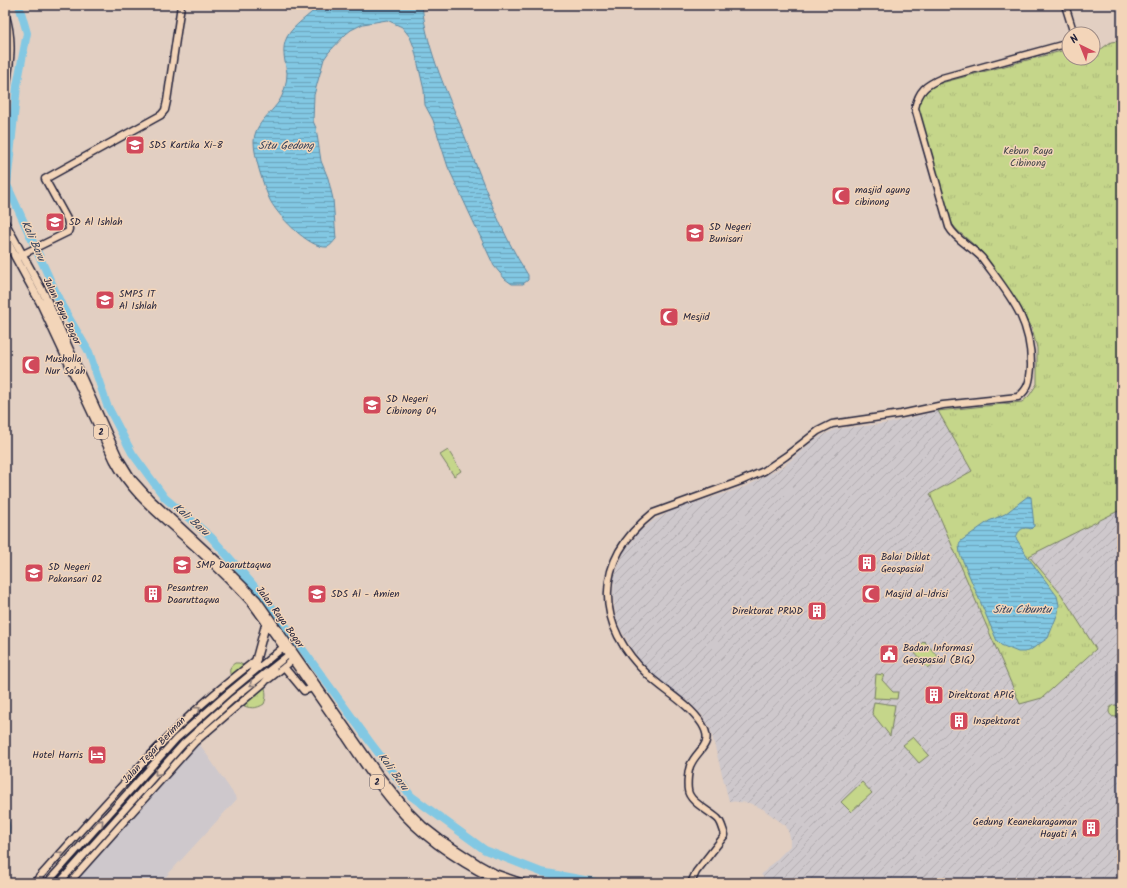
<svg xmlns="http://www.w3.org/2000/svg" width="1127" height="888" viewBox="0 0 1127 888" font-family="Kalam,sans-serif">
<defs>
<pattern id="industrial-furrows" width="10" height="10" patternUnits="userSpaceOnUse"><rect width="10" height="10" fill="#cec8cc"/><path d="M-1 1l2-2M0 10L10 0M9 11l2-2" fill="none" stroke="#b1acb0"/></pattern>
<pattern id="park-tufts" width="24" height="20" patternUnits="userSpaceOnUse"><rect width="24" height="20" fill="#c5d68a"/><path d="M3 7l-1-3M5 7V3M7 7l1-3M15 17l-1-3M17 17v-4M19 17l1-3" fill="none" stroke="#a9b778"/></pattern>
<pattern id="water-rules" width="6" height="5" patternUnits="userSpaceOnUse"><rect width="6" height="5" fill="#82c8e3"/><path d="M0 2.5h6" fill="none" stroke="#6aa2b9"/></pattern>
</defs>
<rect width="100%" height="100%" fill="#e2cfc2"/>
<filter id="ink" filterUnits="userSpaceOnUse"><feTurbulence type="fractalNoise" baseFrequency=".025" numOctaves="2"/><feDisplacementMap in="SourceGraphic" scale="8" xChannelSelector="R" yChannelSelector="G"/><feConvolveMatrix kernelMatrix="1 2 1 2 8 2 1 2 1" color-interpolation-filters="sRGB"/></filter>
<g filter="url(#ink)">
<path fill="#cec8cc" d="M199,743L237,799L160,883H73Z"/>
<path fill="url(#industrial-furrows)" d="M1118,41L1122,45V883H772L761,875L790,846V837L786,826L763,809L749,803L729,801L710,728L702,715L689,702L652,675L641,664L634,652L621,630L616,617L613,597L614,577L624,552L639,532L654,520L674,510L747,486L785,465L813,441L823,435L836,429L889,423L938,411L1011,404L1022,402L1029,396L1037,384V348L1032,329L990,263L981,251L957,230L941,83L1069,49V58H1077L1078,60L1093,58V55L1111,42Z"/>
<path fill="#c5d68a" stroke="#747c62" d="M448,450L461,471L454,476L440,455Z
M924,641L940,659L928,668L913,651Z
M876,674L884,675L882,680L893,692H898L897,699L874,698Z
M874,702L895,705L890,736L872,713Z
M1109 711a6 6 0 1 1 12 0a6 6 0 1 1-12 0Z
M913,737L929,755L919,763L903,745Z
M862,782L872,793L851,812L841,802Z"/>
<path fill="url(#park-tufts)" stroke="#747c62" d="M1118,41L1122,45V509L1029,556L1061,594L1096,649L1042,698L1020,704L930,494L972,471L938,411L1022,402L1029,396L1037,384V348L1032,329L990,263L981,251L957,230L950,221L918,109C921,94 927,88 941,83L1069,49V58H1077L1078,60L1093,58V55L1111,42Z
M235,663H239L247,667L232,679C229,673 228,667 235,663Z
M264,684C266,691 267,697 264,704C257,709 248,709 241,704Z"/>
<path fill="url(#water-rules)" stroke="#5c86a0" d="M319,5H422C427,52 448,94 465,137C484,184 500,232 528,275V280L523,284H512L505,279L494,266L448,167L433,120L425,105L424,90L414,47L410,37L402,27L387,20L363,24L351,30L346,34L329,52L324,59L314,95L313,121L316,128L321,161L328,178L333,199L336,239C333,242 331,246 327,247C309,249 275,213 269,198C263,184 254,156 254,142C254,122 274,113 282,96C285,89 287,81 287,73C285,60 281,49 287,37C294,24 310,16 319,5Z
M1028,496L1031,497L1034,526L1031,529C1023,526 1018,530 1016,538L1029,559L1057,596L1059,605L1058,613L1048,638L1029,651L1024,652H1018L1001,645L997,641L960,554L959,545L961,541L989,521L1005,514Z"/>
<g fill="none" stroke-linecap="round" stroke-linejoin="round">
<path stroke="#5c86a0" stroke-width="1.5" d="M5,811C10,823 12,831 5,842
M5,875L6,883"/>
<path stroke="#82c8e3" stroke-width="8" d="M19,5L27,33L17,86L7,185L62,306L89,352L107,405L132,453L165,498L211,537L269,603L370,742L411,796L485,850L541,872L601,883"/>
<defs>
<path id="secondary" d="M1065,5L1074,34
M19,256L68,232L69,229L67,219L45,179L161,115L165,110L167,101L181,5
M691,883L696,872L725,835C723,830 722,823 718,819C710,811 689,802 688,790C687,784 688,772 690,766C697,749 715,745 702,724C689,704 666,692 649,676C594,624 593,561 653,513L741,481L764,471L786,456L818,431L832,424L901,414L943,405L1018,397C1029,389 1030,380 1031,367C1032,319 1009,295 982,258C972,247 956,240 949,227L915,108C919,90 926,85 942,78L1069,43"/>
<path id="primary" d="M284,667L304,691L312,688
M269,679L293,660
M34,883C80,832 124,781 172,733C198,706 228,682 257,659
M47,883L176,739L228,693L286,645
M59,883L184,743L234,698L292,652
M69,883L195,742L264,683L270,676L274,667"/>
<path id="highway" d="M5,15C14,41 9,67 5,93
M5,36V55
M5,223L45,296L118,457L131,478L150,499L228,571L257,600L379,775L408,811L423,826L441,840L478,864L496,874L522,883
M5,238L40,302L114,460C128,487 149,506 172,526C199,550 227,575 251,602C280,641 307,680 334,719C356,751 377,786 404,815C428,841 471,870 504,883
M253,671L266,623"/>
</defs>
<use href="#secondary" stroke="#22223b" stroke-width="9"/>
<use href="#primary" stroke="#22223b" stroke-width="9"/>
<use href="#highway" stroke="#22223b" stroke-width="10"/>
<use href="#secondary" stroke="#f3d5b9" stroke-width="6"/>
<use href="#primary" stroke="#f3d5b9" stroke-width="6"/>
<use href="#highway" stroke="#f3d5b9" stroke-width="7"/>
</g>
<defs><path id="oneway-chevron" d="M-2-3.5L2.5 0L-2 3.5" fill="none" stroke-width="1.6" stroke-linecap="round" stroke-linejoin="round"/></defs>
<g stroke="#8a7c7a">
<use href="#oneway-chevron" transform="translate(252 684) rotate(141)"/>
<use href="#oneway-chevron" transform="translate(198 709) rotate(-42)"/>
<use href="#oneway-chevron" transform="translate(157 773) rotate(132)"/>
<use href="#oneway-chevron" transform="translate(101 822) rotate(-48)"/>
<use href="#oneway-chevron" transform="translate(60 854) rotate(-48)"/>
</g>
</g>
<defs>
<symbol id="school-square" viewBox="-11 -11 22 22"><rect x="-9" y="-9" width="18" height="18" rx="4" fill="#d1495b" stroke="#f3d5b9"/><path d="M0-5L7-2L0 1L-7-2ZM-4 1L0 2.5L4 1V4Q0 6-4 4Z" fill="#fff"/></symbol>
<symbol id="mosque-square" viewBox="-11 -11 22 22"><rect x="-9" y="-9" width="18" height="18" rx="4" fill="#d1495b" stroke="#f3d5b9"/><path d="M3.5-4.9A6 6 0 1 0 3.5 4.9A5 5 0 1 1 3.5-4.9Z" fill="#fff"/></symbol>
<symbol id="building-square" viewBox="-11 -11 22 22"><rect x="-9" y="-9" width="18" height="18" rx="4" fill="#d1495b" stroke="#f3d5b9"/><path d="M-4-6H4V6H1V3H-1V6H-4ZM-2.5-4.3h1.7v1.8h-1.7ZM.8-4.3h1.7v1.8H.8ZM-2.5-1h1.7V.8h-1.7ZM.8-1h1.7V.8H.8Z" fill="#fff"/></symbol>
<symbol id="civic-square" viewBox="-11 -11 22 22"><rect x="-9" y="-9" width="18" height="18" rx="4" fill="#d1495b" stroke="#f3d5b9"/><path d="M-.6-6.5H3V-4.5H.6V-3L4-1V1h2V6H-6V1h2V-1L-.6-3ZM-1.2 2.5V6h2.4V2.5Z" fill="#fff"/></symbol>
<symbol id="hotel-square" viewBox="-11 -11 22 22"><rect x="-9" y="-9" width="18" height="18" rx="4" fill="#d1495b" stroke="#f3d5b9"/><path d="M-6-4.5h1.5V1H6V5H4.5V3h-9V5H-6ZM-4 0a1.8 1.8 0 1 1 3.6 0ZM.5 0V-2.5h3Q6-2.5 6 0Z" fill="#fff"/></symbol>
</defs>
<g fill-rule="evenodd">
<use href="#school-square" x="124" y="134" width="22" height="22"/>
<use href="#mosque-square" x="830" y="185" width="22" height="22"/>
<use href="#school-square" x="44" y="211" width="22" height="22"/>
<use href="#school-square" x="684" y="222" width="22" height="22"/>
<use href="#school-square" x="94" y="289" width="22" height="22"/>
<use href="#mosque-square" x="658" y="306" width="22" height="22"/>
<use href="#mosque-square" x="20" y="354" width="22" height="22"/>
<use href="#school-square" x="361" y="394" width="22" height="22"/>
<use href="#building-square" x="856" y="552" width="22" height="22"/>
<use href="#school-square" x="171" y="554" width="22" height="22"/>
<use href="#school-square" x="23" y="562" width="22" height="22"/>
<use href="#building-square" x="142" y="583" width="22" height="22"/>
<use href="#school-square" x="306" y="583" width="22" height="22"/>
<use href="#mosque-square" x="860" y="583" width="22" height="22"/>
<use href="#building-square" x="806" y="600" width="22" height="22"/>
<use href="#civic-square" x="878" y="643" width="22" height="22"/>
<use href="#building-square" x="923" y="684" width="22" height="22"/>
<use href="#building-square" x="948" y="710" width="22" height="22"/>
<use href="#hotel-square" x="86" y="744" width="22" height="22"/>
<use href="#building-square" x="1080" y="817" width="22" height="22"/>
</g>
<g text-anchor="middle" dominant-baseline="central" stroke-width="3" stroke-linejoin="round" paint-order="stroke">
<g fill="#f3d5b9" stroke="#615861" stroke-width="1">
<rect x="94" y="425" width="14" height="14" rx="3"/>
<rect x="370" y="775" width="14" height="14" rx="3"/>
</g>
<g font-size="9" font-weight="bold" fill="#22223b">
<text x="101" y="432">2</text>
<text x="377" y="782">2</text>
</g>
<g font-size="10" fill="#22223b" stroke="#f3d5b9" text-anchor="start">
<text x="149" y="145">SDS Kartika Xi-8</text>
<text x="855" y="190">masjid agung<tspan x="855" dy="12">cibinong</tspan></text>
<text x="69" y="222">SD Al Ishlah</text>
<text x="709" y="227">SD Negeri<tspan x="709" dy="12">Bunisari</tspan></text>
<text x="119" y="294">SMPS IT<tspan x="119" dy="12">Al Ishlah</tspan></text>
<text x="683" y="317">Mesjid</text>
<text x="45" y="359">Musholla<tspan x="45" dy="12">Nur Sa'ah</tspan></text>
<text x="386" y="399">SD Negeri<tspan x="386" dy="12">Cibinong 04</tspan></text>
<text x="881" y="557">Balai Diklat<tspan x="881" dy="12">Geospasial</tspan></text>
<text x="196" y="565">SMP Daaruttaqwa</text>
<text x="48" y="567">SD Negeri<tspan x="48" dy="12">Pakansari 02</tspan></text>
<text x="167" y="588">Pesantren<tspan x="167" dy="12">Daaruttaqwa</tspan></text>
<text x="331" y="594">SDS Al - Amien</text>
<text x="885" y="594">Masjid al-Idrisi</text>
<text x="803" y="611" text-anchor="end">Direktorat PRWD</text>
<text x="903" y="648">Badan Informasi<tspan x="903" dy="12">Geospasial (BIG)</tspan></text>
<text x="948" y="695">Direktorat APIG</text>
<text x="973" y="721">Inspektorat</text>
<text x="83" y="755" text-anchor="end">Hotel Harris</text>
<text x="1077" y="822" text-anchor="end">Gedung Keanekaragaman<tspan x="1077" dy="12">Hayati A</tspan></text>
</g>
<g font-size="10" fill="#43464b" stroke="#f3d5b9">
<text x="1028" y="151">Kebun Raya<tspan x="1028" dy="12">Cibinong</tspan></text>
</g>
<g font-size="10" fill="#22223b" stroke="#f3d5b9">
<text transform="translate(62 311) rotate(64)">Jalan Raya Bogor</text>
<text transform="translate(280 617) rotate(54)">Jalan Raya Bogor</text>
<text transform="translate(154 750) rotate(-47)">Jalan Tegar Beriman</text>
</g>
<g font-size="11" font-style="italic" fill="#35435d" stroke="#f3d5b9">
<text x="286" y="146">Situ Gedong</text>
<text transform="translate(33 241) rotate(66)">Kali Baru</text>
<text transform="translate(191 520) rotate(41)">Kali Baru</text>
<text x="1022" y="610">Situ Cibuntu</text>
<text transform="translate(393 772) rotate(54)">Kali Baru</text>
</g>
</g>
<rect width="1127" height="888" fill="none" stroke="#f3d5b9" stroke-width="20"/>
<rect x="10" y="10" width="1107" height="868" fill="none" stroke="#22223b" stroke-width="1.5" filter="url(#ink)"/>
<g transform="translate(1081 46) rotate(317)"><circle r="19" fill="#f3d5b9" stroke="#9f8d87"/>
<path d="M0-3L7 15L0 10L-7 15Z" fill="#d1495b"/>
<text y="-6" font-size="11" font-weight="bold" text-anchor="middle" fill="#22223b">N</text>
</g>
</svg>
